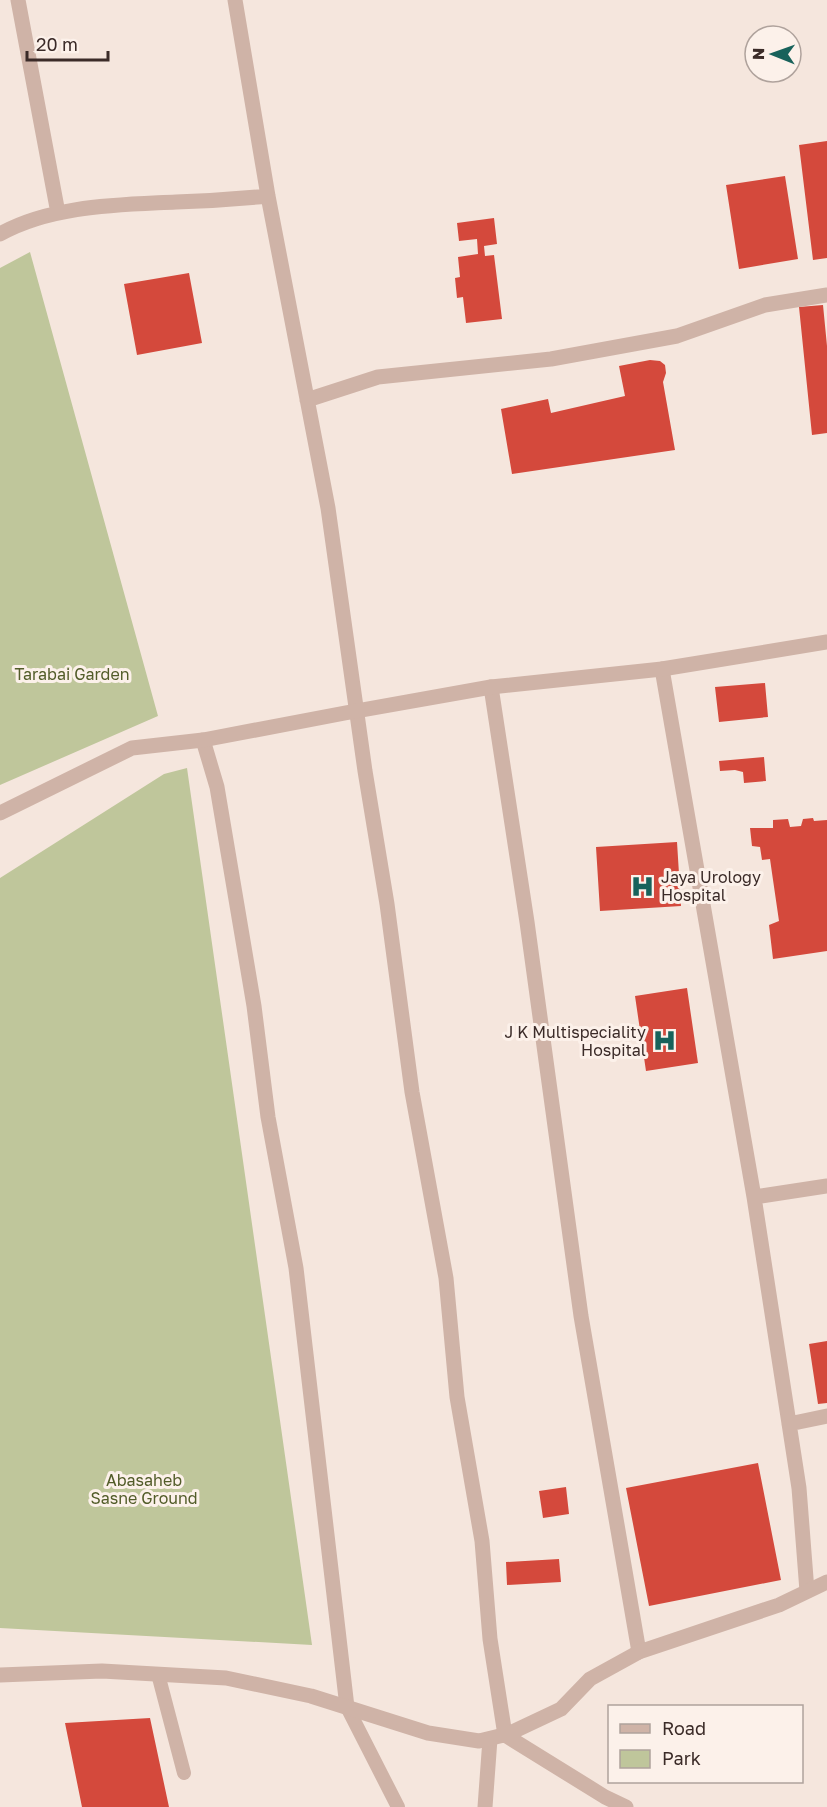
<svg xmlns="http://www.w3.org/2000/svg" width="827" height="1807" viewBox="0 0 827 1807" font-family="'Golos Text',sans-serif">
<rect width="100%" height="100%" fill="#f5e6dd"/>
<path fill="#bfc69b" d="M30,252L158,716L0,785V268Z
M187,768L312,1645L0,1628V878L164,774Z"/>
<path fill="#d4493c" d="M827,141V258L813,260L799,145Z
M785,176L798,259L739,269L726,185Z
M494,218L497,244L484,246L485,256L494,255L502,319L466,323L463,297L457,298L455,278L460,277L458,257L478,254L477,239L459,241L457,223Z
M189,273L202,343L137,355L124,284Z
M823,305L827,346V433L812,435L799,307Z
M650,360L660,361L665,365L666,373L663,382L675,450L512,474L501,409L548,399L551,413L625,396L619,366Z
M765,683L768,717L719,722L715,687Z
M764,757L766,781L744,783L743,772L735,770L720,771L719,761Z
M813,818L814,821L827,820V951L773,959L769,925L779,921L772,873L770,859L762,860L760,847L752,846L750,828H773V820L788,819L790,827L801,826L803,819Z
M677,842L681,906L600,911L596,847Z
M687,988L698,1063L646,1071L635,996Z
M827,1341V1403L818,1404L809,1344Z
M758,1463L781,1580L649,1606L626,1488Z
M566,1487L569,1514L543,1518L539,1491Z
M559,1559L561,1582L507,1585L506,1562Z
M150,1718L169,1807H82L65,1723Z"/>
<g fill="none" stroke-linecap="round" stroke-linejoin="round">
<path stroke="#cfb3a7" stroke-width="14" d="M158,1674L184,1773
M347,1707L398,1807"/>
<path stroke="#cfb3a7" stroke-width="15" d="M18,0L58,213
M235,0L268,196L328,508L365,771L387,904L412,1092L446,1278L457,1397L482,1541L490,1639L505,1735
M0,234C52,205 118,205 176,202C207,201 238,199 268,196
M307,400L378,377L551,359L677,336L765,305L827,295
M662,669L754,1197L799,1488L807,1591
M491,687L527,922L581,1316L639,1652
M203,740L217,787L254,1006L268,1117L296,1268L347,1707
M754,1197L827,1186
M789,1424L827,1416
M485,1807L490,1739"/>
<path stroke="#cfb3a7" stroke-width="15" d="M0,813L132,748L203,740L345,713L491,687L662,669L827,642
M0,1675L102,1671L226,1678L311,1696L428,1733L479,1741L508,1734L561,1709L590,1679L639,1652L779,1605L827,1582
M505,1735L605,1797L626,1807"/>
</g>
<defs>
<symbol id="hospital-bare" viewBox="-9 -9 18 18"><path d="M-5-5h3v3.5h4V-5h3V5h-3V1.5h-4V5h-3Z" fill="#18625b" stroke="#fcf1ea" stroke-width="2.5" paint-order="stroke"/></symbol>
</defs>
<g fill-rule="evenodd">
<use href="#hospital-bare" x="626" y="870" width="33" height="33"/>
<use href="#hospital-bare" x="648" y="1024" width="33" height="33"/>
</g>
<g text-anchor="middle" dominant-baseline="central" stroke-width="6" stroke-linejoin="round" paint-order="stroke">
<g font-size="16" fill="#525c29" stroke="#fcf1ea">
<text x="72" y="674">Tarabai Garden</text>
<text x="144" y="1480">Abasaheb<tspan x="144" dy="18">Sasne Ground</tspan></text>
</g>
<g font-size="16" fill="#3b2b28" stroke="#fcf1ea" text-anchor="start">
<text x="661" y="877">Jaya Urology<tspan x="661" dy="18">Hospital</tspan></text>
<text x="646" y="1032" text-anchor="end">J K Multispeciality<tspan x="646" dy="18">Hospital</tspan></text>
</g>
</g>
<rect x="608" y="1705" width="195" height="78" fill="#fcf1ea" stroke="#afa29c" stroke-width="1.5"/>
<rect x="620" y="1724" width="30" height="9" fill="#cfb3a7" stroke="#afa29c" stroke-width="1.5"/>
<text x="662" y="1735" font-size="18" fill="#3b2b28">Road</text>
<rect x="620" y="1750" width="30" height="18" fill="#bfc69b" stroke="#afa29c" stroke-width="1.5"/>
<text x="662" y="1765" font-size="18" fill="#3b2b28">Park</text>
<g transform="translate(773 54) rotate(271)"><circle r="28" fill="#fcf1ea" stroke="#afa29c" stroke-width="1.5"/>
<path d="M0-4.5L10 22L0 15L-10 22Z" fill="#18625b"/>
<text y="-9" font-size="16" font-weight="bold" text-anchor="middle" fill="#3b2b28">N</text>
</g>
<path d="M27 51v9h81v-9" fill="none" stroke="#3b2b28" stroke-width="3"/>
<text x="36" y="51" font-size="18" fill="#3b2b28" stroke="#fcf1ea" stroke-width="4.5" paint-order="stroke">20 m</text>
</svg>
